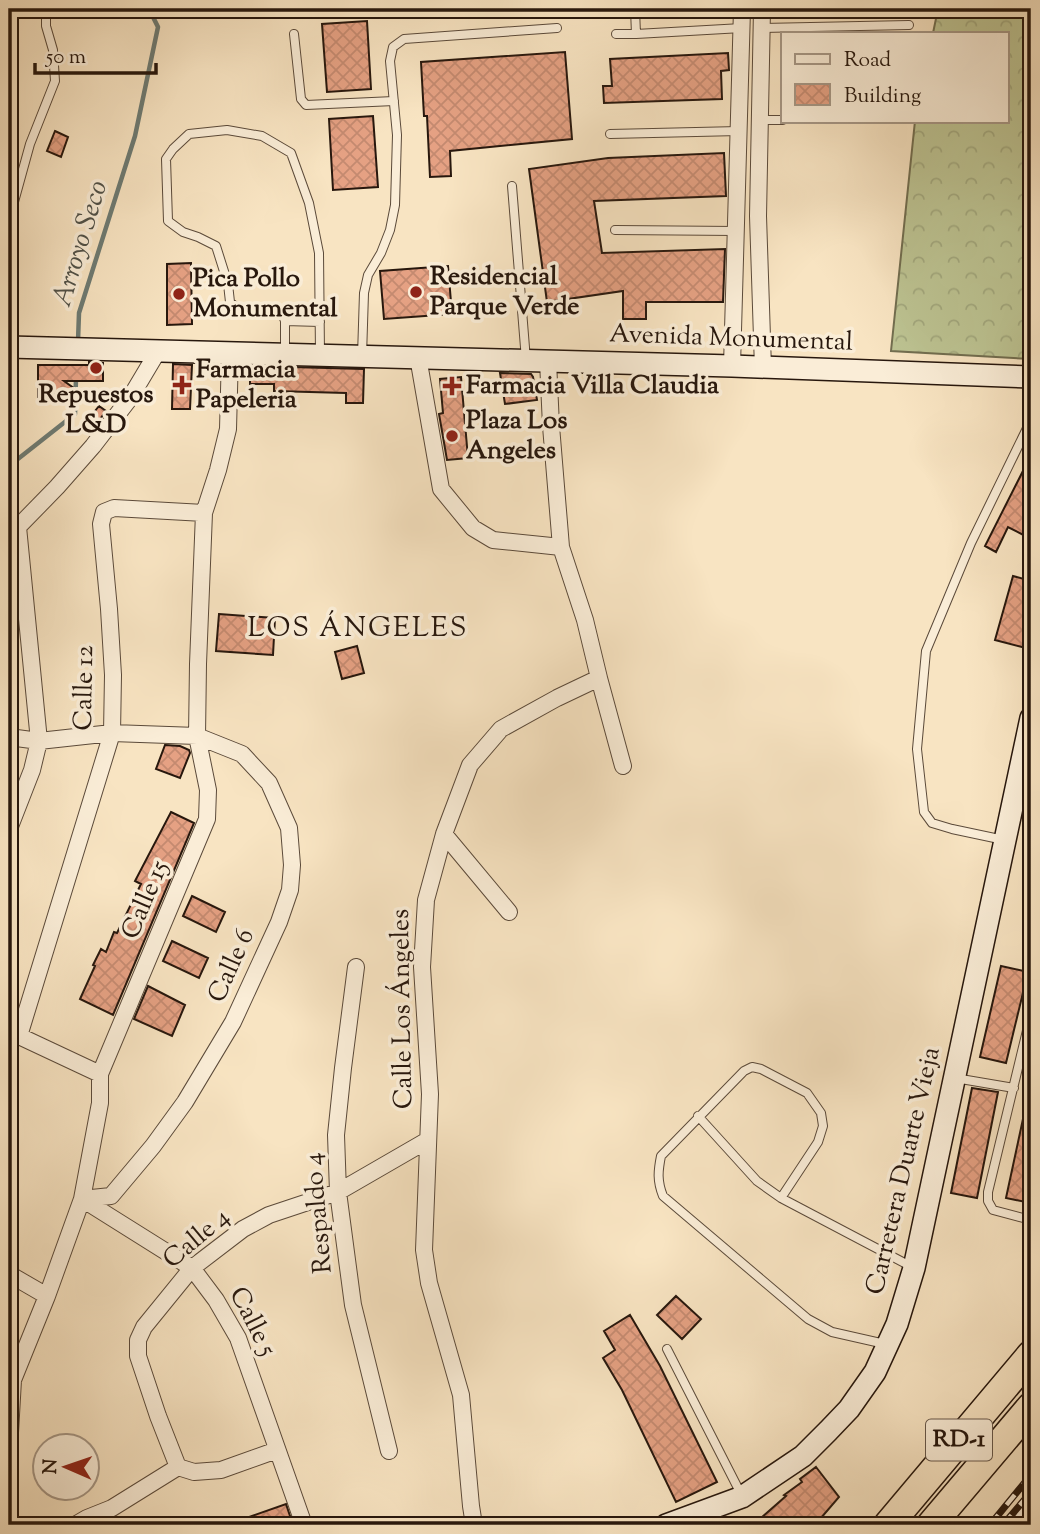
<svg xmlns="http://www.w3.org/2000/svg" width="1040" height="1534" viewBox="0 0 1040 1534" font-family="'Sorts Mill Goudy',serif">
<defs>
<pattern id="forest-crowns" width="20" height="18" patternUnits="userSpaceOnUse" patternTransform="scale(1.75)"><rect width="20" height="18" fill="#bdc493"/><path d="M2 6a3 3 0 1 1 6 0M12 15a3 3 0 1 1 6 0" fill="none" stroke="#a2a87e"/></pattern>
<pattern id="building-cross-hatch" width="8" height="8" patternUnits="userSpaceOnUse" patternTransform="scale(1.75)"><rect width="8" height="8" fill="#e5a183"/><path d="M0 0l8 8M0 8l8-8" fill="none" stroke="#c48a70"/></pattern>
</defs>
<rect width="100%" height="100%" fill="#f8e4c2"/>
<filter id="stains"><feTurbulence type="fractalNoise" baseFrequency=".00286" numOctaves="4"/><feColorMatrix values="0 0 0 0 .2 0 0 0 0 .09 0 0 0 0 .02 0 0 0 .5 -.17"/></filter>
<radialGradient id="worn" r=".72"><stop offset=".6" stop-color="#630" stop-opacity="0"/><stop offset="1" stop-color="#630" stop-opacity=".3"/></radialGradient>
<path fill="url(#forest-crowns)" stroke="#726e50" stroke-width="2" d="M938,9H1031V359L891,351L915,121H1007V33H933Z"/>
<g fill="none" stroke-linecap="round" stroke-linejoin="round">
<path stroke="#6e7b73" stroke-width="4.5" d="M78,341L79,313L135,136L158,27L149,9
M9,466L75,414L76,378"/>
</g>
<path fill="url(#building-cross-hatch)" stroke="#27170d" stroke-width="2" d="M367,21L371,89L327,92L322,24Z
M565,52L572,139L450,151L451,176L430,177L427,116H424L421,62Z
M728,53L729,70L721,71L722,99L604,103L603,86H612L610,59Z
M373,116L378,187L333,190L329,119Z
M55,131L68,137L61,157L47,151Z
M724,153L726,196L594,201L602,253L725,249L723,302H646V319H623V291L547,302L529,169L608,158Z
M191,263L192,324L167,325V264Z
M448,266L452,314L384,319L380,271Z
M89,362L103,363V381H64L82,394L54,393V402H38V365H89Z
M173,364L192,365L190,409H172Z
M250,366L364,369L363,403H346V393L274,391V384H250Z
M500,373L531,374L533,377L537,400L505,404Z
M461,377L468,458L447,460L439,414L443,413L440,379Z
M99,406L106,411L95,426L87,421Z
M1031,455V539L1008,527L996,552L985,546Z
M1013,576L1031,581V631L1026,648L995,640Z
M219,614L275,618L273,655L216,651Z
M357,646L364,673L342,679L335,652Z
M165,745L180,746L189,750L190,753L180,778L156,769Z
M171,812L194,823L113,1015L80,999L95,966L93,965L101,949L106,952L114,932L117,933L141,884L135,881Z
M192,896L225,912L216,932L183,916Z
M172,941L208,958L199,978L163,961Z
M1001,966L1028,972L1006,1063L980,1057Z
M148,986L185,1005L172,1036L134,1019Z
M972,1088L998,1092L977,1198L951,1193Z
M1026,1105L1031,1106V1203L1006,1198Z
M676,1296L701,1319L682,1339L657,1315Z
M630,1315L660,1366L717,1482L676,1502L622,1390L603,1358L615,1350L604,1331Z
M816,1467L839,1497L815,1525H753L786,1496L784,1495L802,1482L800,1479Z
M286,1504L293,1525H232V1523Z"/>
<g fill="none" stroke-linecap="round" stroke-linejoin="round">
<defs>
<path id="service" d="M635,9L636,34
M762,28L909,25
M294,34L301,99L306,105L394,101
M616,34H636L742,28
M761,120H783
M610,134L739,131
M512,186L526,360
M9,220L30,144L55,81L53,50L46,26V12L48,9
M615,230L736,231
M285,321L320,322
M285,354V321L283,316L278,312H242L230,302L228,284L216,246L198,237L183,232L168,221L166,159L173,149L189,134L227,130L262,136L291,153L309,203L319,253L320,354
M362,356L364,293L368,275L381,253L390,230L395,205L397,135L390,61L393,47L404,39L557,28
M1004,840L952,829L932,823L924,812L917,749L926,651L971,543L1031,420
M1031,1014L988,1192V1201L993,1210L1031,1220
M955,1078L1014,1088
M698,1116L757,1181L781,1198L914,1268
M781,1198L818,1142L823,1126L821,1113L807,1093L761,1069L752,1067L744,1071L661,1156C658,1171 657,1181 663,1196L808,1319L832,1332L885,1344
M667,1349L741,1494"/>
<path id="minor" d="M762,9L758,216L763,368
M418,357L441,489L473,528L493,540L561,547
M732,366L742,9
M9,531L18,527L57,487L93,446L130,398L158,351
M599,678L623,766
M9,737L39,741L112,733L197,736L242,754L269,783L289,828L292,865L290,890L279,922L233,1022L185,1102L153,1146L111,1196L82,1199
M9,829L32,770L39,741L18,527
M444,834L509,912
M356,967L343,1068L336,1135L338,1192L353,1305L389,1451
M9,1036H19L100,1074
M19,1036L112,733L113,675L109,609L101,524L104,512L114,508L204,513
M82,1199L192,1268L216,1300L238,1338L304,1525
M9,1274L47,1296
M9,1450L13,1380L47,1296L82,1199L100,1103V1074L207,819L208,790L197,736L198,664L204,513L218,470L228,429L230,353
M178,1467L158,1416L138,1356V1340L144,1327L192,1268L243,1229L269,1215L338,1192L428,1140
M75,1525L87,1518L112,1508L178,1467L194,1472L221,1470L277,1450
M474,1525L471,1506L461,1395L429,1283L424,1250L430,1094L422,967L426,900L444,834L470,765L501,729L557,698L599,678L585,620L561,547L551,426L548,361
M1012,1525L1031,1502"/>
<path id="secondary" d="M9,347L732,366L1031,377
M666,1525L742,1497L803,1456L828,1431L849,1409L875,1372L897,1324L914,1268L1031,718"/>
<path id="motorway" d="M888,1525L1031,1355
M931,1525L1031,1407"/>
</defs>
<use href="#service" stroke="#5b4a3a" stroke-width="10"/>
<use href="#minor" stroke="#5b4a3a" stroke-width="18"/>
<use href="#secondary" stroke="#27170d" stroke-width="24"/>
<use href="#motorway" stroke="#27170d" stroke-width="31"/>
<use href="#service" stroke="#faedd7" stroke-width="8"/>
<use href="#minor" stroke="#faedd7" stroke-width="16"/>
<use href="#secondary" stroke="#faedd7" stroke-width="21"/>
<use href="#motorway" stroke="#f8e4c2" stroke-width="28"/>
<defs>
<path id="rail" d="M990,1525L1031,1475
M1003,1525L1031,1492"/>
</defs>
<use href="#rail" stroke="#27170d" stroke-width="7"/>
<use href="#rail" stroke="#faedd7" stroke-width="4.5" stroke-dasharray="13" stroke-linecap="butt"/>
</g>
<g fill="#8f2418" stroke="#faedd7" stroke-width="2.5">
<circle cx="416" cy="292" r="7"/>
<circle cx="179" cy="294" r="7"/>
<circle cx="96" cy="368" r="7"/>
<path d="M178.5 374.5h7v7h7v7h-7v7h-7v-7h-7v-7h7z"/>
<path d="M448.5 375.5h7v7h7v7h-7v7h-7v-7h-7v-7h7z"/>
<circle cx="452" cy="436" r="7"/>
</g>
<g text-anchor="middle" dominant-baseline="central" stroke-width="7" stroke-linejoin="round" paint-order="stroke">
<rect fill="#faedd7" stroke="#66574a" stroke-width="2" x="926" y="1419.5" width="66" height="41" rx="5"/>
<g font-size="24" font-weight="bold" fill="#27170d">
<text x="959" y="1440">RD-1</text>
</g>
<g font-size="26" font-weight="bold" fill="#27170d" stroke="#faedd7" text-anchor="start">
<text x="430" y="277">Residencial<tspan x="430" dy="30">Parque Verde</tspan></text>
<text x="193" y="279">Pica Pollo<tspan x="193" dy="30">Monumental</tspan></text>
<text x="196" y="370">Farmacia<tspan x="196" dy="30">Papeleria</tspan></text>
<text x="466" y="386">Farmacia Villa Claudia</text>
<text x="96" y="395" text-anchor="middle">Repuestos<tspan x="96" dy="30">L&amp;D</tspan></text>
<text x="466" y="421">Plaza Los<tspan x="466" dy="30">Angeles</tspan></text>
</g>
<g font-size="26" fill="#27170d" stroke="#faedd7">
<text transform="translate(731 339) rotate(2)">Avenida Monumental</text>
<text transform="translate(85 688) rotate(-89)">Calle 12</text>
<text transform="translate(146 900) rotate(-67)">Calle 15</text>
<text transform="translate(232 966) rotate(-66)">Calle 6</text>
<text transform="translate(403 1009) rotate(-91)">Calle Los Ángeles</text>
<text transform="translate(904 1171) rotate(-77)">Carretera Duarte Vieja</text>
<text transform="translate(319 1213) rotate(-95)">Respaldo 4</text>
<text transform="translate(197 1239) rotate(-40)">Calle 4</text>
<text transform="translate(252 1322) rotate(63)">Calle 5</text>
</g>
<g font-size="28" font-style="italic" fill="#505148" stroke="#faedd7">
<text transform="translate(81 244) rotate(-73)">Arroyo Seco</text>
</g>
<g font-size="28" letter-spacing="2" fill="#27170d" stroke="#faedd7">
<text x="358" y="629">LOS ÁNGELES</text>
</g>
</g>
<rect width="1040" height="1534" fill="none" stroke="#f8e4c2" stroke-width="35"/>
<rect x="10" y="10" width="1019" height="1513" fill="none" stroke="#27170d" stroke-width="3.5"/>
<rect x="18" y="18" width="1005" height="1499" fill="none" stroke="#27170d" stroke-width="2"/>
<rect x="781" y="32" width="228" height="91" fill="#faedd7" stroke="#a69786" stroke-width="2"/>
<rect x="795" y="54" width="35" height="10" fill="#faedd7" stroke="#a69786" stroke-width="2"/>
<text x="844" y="66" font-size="21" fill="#27170d">Road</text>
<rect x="795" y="84" width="35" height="21" fill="url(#building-cross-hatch)" stroke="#a69786" stroke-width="2"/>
<text x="844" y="102" font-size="21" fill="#27170d">Building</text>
<g transform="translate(66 1467) rotate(272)"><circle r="33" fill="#faedd7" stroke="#a69786" stroke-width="2"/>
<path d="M0-5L12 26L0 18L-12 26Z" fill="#8f2418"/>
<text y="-10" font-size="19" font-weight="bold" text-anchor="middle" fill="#27170d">N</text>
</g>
<path d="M35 63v10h121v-10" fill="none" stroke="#27170d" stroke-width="3.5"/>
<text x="46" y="63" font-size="21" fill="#27170d" stroke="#faedd7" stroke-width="5" paint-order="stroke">50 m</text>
<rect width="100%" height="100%" filter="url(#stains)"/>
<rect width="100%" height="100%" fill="url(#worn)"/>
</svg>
